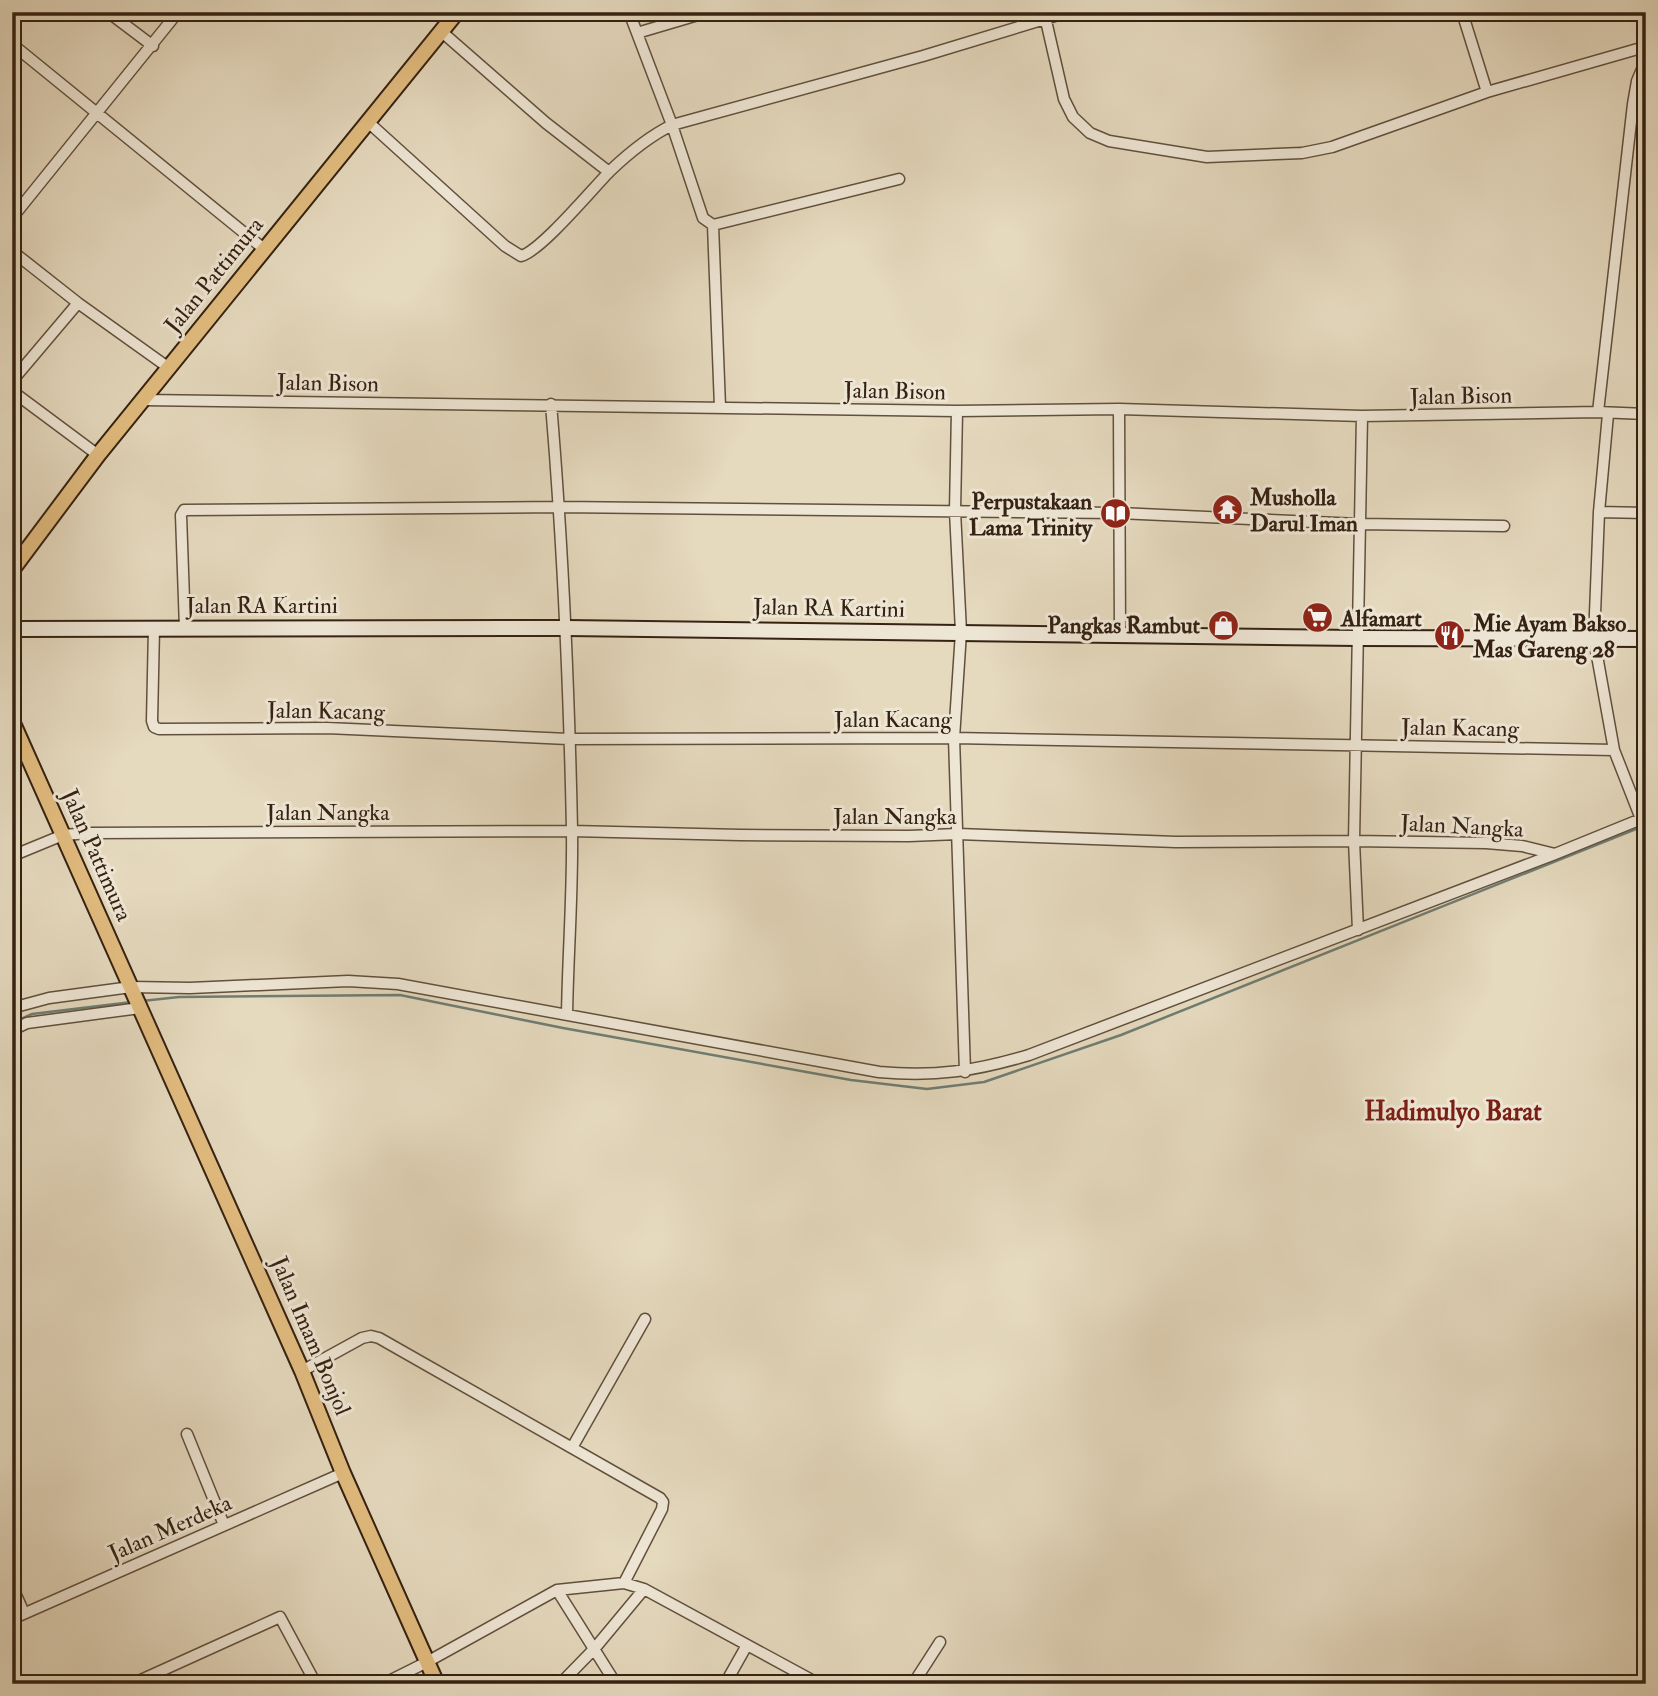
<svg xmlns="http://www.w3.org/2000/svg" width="1658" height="1696" viewBox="0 0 1658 1696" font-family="'IM FELL Double Pica',serif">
<rect width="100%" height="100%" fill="#e5d9be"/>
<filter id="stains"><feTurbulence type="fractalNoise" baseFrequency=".00286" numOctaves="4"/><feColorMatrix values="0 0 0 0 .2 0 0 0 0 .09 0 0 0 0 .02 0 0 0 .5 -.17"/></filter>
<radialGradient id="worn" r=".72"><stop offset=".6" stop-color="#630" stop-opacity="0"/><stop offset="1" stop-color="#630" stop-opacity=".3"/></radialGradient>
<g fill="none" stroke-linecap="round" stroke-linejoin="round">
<path stroke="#6f7d73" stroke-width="2.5" d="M142,1001L179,997L400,995L563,1028L851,1080L927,1089L984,1082L1121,1035L1646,825
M12,1023L32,1014L132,1002"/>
<defs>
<path id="street" d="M108,12L153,46
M629,12L672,125L923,56L1068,12
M1044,12L1064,99L1073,117L1090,133L1109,141L1207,157L1302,153L1332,147L1487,92L1641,48L1646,51
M1462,12L1487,92
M442,32L546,123L609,172
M637,33L708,12
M12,44L264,249
M367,121L505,246L521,256C541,251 593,188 611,170C630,152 648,137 672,125L703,218L713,225L899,179
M12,218L178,12
M713,225L720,407
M12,251L78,303L169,368
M12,381L78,303
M12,391L98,455
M143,400L957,411L1119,409L1362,416L1598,412L1646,414
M551,404C563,546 569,687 572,829C573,891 568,953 567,1015
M1119,409L1120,634
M957,411L955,511L961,632L954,738L965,1072
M1598,412L1633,104L1637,81L1646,60
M1608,414L1599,512L1594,639L1614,750L1641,819
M1599,512L1646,513
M12,551L21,558
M154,628L152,721L154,727L159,729L327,728L568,739L954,738L1614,750
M185,628L181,515L184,510L560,507L1119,513L1359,524L1504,526
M12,856L63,835L91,833L572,831L740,835L909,836L958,834L1176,842L1354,841L1486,843L1522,846L1555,854
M1358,930L1354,841L1362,416
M12,1008L49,998L131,987L190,988L348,981L398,984L879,1072C936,1077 975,1071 1029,1055L1555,854L1646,817
M12,1030L27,1023L140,1008
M302,1371L362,1338L371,1336L379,1338L660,1498L663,1502L662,1509L624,1583
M187,1434L224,1525
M573,1446L645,1319
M12,1586L24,1613
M557,1590L616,1684
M12,1619L343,1473
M132,1684L280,1617L316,1684
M383,1684L427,1662L557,1590L624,1583L644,1589L819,1684
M560,1684L595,1648L644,1589
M725,1684L747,1645
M913,1684L940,1642"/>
<path id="secondary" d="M12,629L567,628L1357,638L1646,639"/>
<path id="primary" d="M12,570L98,455L457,12
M12,721L302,1371L343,1473L437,1684"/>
</defs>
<use href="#street" stroke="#61503d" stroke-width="13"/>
<use href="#secondary" stroke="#352212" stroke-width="18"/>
<use href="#primary" stroke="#352212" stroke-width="18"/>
<use href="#street" stroke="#eee6d5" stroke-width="10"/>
<use href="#secondary" stroke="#eee6d5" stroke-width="14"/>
<use href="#primary" stroke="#e2bc7f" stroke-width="14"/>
</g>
<defs>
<symbol id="temple-disc" viewBox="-11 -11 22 22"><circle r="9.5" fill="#8f2418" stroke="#eee6d5"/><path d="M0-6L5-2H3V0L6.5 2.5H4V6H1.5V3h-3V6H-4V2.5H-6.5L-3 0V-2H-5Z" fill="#fff"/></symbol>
<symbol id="library-disc" viewBox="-11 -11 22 22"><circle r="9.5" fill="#8f2418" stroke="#eee6d5"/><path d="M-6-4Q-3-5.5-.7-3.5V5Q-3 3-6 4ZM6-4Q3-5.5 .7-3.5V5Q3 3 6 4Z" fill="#fff"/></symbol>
<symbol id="supermarket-disc" viewBox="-11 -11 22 22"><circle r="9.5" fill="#8f2418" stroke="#eee6d5"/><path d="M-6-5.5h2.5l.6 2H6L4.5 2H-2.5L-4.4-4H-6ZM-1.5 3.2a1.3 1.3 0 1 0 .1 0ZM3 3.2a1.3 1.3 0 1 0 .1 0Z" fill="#fff"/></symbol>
<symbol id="shop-disc" viewBox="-11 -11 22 22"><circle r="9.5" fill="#8f2418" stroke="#eee6d5"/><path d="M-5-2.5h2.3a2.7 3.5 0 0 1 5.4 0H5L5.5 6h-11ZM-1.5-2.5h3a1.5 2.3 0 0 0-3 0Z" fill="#fff"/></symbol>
<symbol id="restaurant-disc" viewBox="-11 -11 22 22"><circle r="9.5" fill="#8f2418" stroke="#eee6d5"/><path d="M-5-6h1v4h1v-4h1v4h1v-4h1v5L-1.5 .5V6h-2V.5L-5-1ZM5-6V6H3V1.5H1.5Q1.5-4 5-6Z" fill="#fff"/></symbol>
</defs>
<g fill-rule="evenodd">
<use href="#temple-disc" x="1210" y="492" width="35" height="35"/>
<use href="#library-disc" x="1098" y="496" width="35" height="35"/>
<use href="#supermarket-disc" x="1300" y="600" width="35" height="35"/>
<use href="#shop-disc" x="1206" y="608" width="35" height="35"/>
<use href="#restaurant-disc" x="1432" y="618" width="35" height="35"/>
</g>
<g text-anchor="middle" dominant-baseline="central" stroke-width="6" stroke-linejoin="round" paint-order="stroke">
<g font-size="23" fill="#352212" stroke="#eee6d5">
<text transform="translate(214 275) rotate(-51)">Jalan Pattimura</text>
<text transform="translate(328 383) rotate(1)">Jalan Bison</text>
<text transform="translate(895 391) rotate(1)">Jalan Bison</text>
<text transform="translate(1461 396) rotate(-1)">Jalan Bison</text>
<text x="262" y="605">Jalan RA Kartini</text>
<text transform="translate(829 608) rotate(1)">Jalan RA Kartini</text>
<text transform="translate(326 711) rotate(1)">Jalan Kacang</text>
<text x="893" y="719">Jalan Kacang</text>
<text transform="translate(1460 728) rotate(1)">Jalan Kacang</text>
<text x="328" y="812">Jalan Nangka</text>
<text x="895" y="816">Jalan Nangka</text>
<text transform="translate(1462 826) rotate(3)">Jalan Nangka</text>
<text transform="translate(97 855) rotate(66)">Jalan Pattimura</text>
<text transform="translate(311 1336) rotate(67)">Jalan Imam Bonjol</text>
<text transform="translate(170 1528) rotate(-24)">Jalan Merdeka</text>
</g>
<g font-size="23" font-weight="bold" fill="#352212" stroke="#eee6d5" text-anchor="start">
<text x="1250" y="497">Musholla<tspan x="1250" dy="26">Darul Iman</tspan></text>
<text x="1092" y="501" text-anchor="end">Perpustakaan<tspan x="1092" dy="26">Lama Trinity</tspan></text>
<text x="1341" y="618">Alfamart</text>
<text x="1473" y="623">Mie Ayam Bakso<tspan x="1473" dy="26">Mas Gareng 28</tspan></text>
<text x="1200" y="625" text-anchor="end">Pangkas Rambut</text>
</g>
<g font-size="26" font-weight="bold" fill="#7a1f14" stroke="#eee6d5">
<text x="1453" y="1112">Hadimulyo Barat</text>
</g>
</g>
<rect width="1658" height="1696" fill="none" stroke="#e5d9be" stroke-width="42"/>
<rect x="14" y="14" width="1630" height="1668" fill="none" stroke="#352212" stroke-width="3.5"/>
<rect x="21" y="21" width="1616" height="1654" fill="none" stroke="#352212" stroke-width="2"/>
<rect width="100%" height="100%" filter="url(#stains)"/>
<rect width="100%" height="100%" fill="url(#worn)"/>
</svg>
